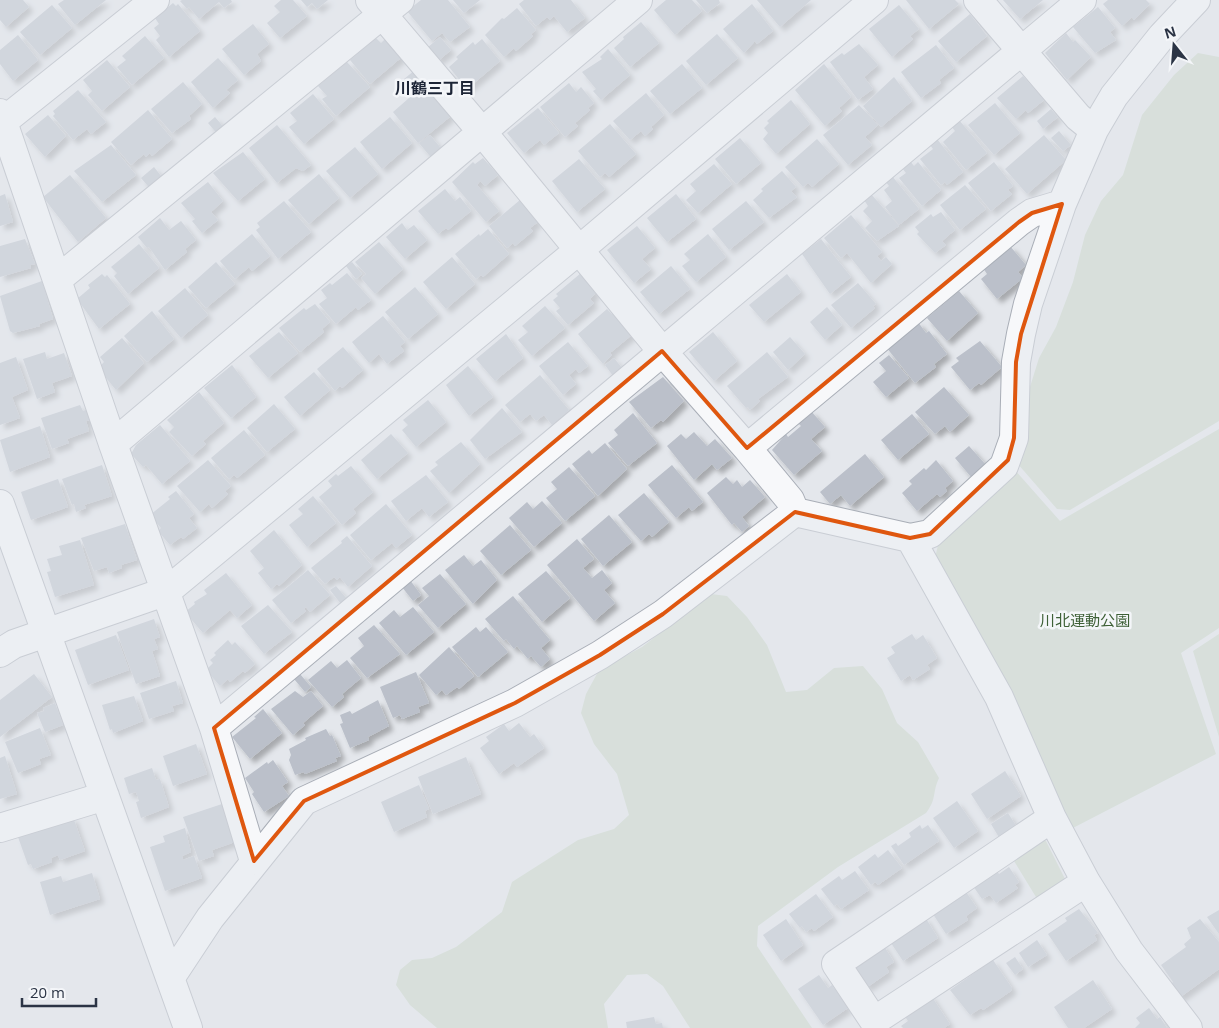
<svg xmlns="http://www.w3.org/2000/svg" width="1219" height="1028" viewBox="0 0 1219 1028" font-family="'Open Sans','Noto Sans JP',sans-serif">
<defs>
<filter id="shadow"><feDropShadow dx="4.5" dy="4.5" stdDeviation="2.5" flood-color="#0004"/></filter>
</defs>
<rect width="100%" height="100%" fill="#e4e7ec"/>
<path fill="#c9d6c5" d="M1198,53L1219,57V421L1070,510L1057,509L1017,463L1025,403L1039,358L1056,327L1073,282L1085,235L1101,201L1123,175L1142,115L1174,75Z
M1219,429V628L1181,653L1216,754L1071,829L935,558L939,541L1015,470L1060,521Z
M711,594L727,596L747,617L767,645L786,692L807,690L834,668L863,666L882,689L897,723L918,742L939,778C932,793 937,799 926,813L838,867L758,926L757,946L812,1028H690L663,986L647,974L627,975L604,1004L608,1028H437L410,1005L396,985L400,970L412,960L432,958L456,947L502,912L512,882L578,840L614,829L629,815L617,774L594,744L581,713L586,694L599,670L642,647Z
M1219,634V737L1193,651Z
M1036,839L1046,841L1065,879L1062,888L1039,902L1011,856Z"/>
<path fill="#bbc0ca" filter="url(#shadow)" d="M0,0H23L29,7L6,27L0,20Z
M64,0H106L75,25L58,4Z
M182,0H231L232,2L224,8L219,2L199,19L189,7L187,9L180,1Z
M281,0H293L307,16L280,38L267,23L280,12L274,6Z
M301,0H328L317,9L312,3L307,7Z
M421,0H448L470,27L450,42L442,33L432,41L407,11Z
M453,0H480L464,13Z
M524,0H571L585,18L567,32L554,16L550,20L547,17L536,26L519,4Z
M666,0H692L702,11L675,35L654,10Z
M696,0H719L720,3L707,13Z
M757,0H811L780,27Z
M906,0H955L959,4L929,29Z
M1003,0H1043L1020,19Z
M1108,0H1146L1150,4L1134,20L1132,17L1122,26L1103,4Z
M173,3L176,6L178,4L200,31L169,57L156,40L160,36L154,28L159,24L155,18Z
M752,4L773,31L757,44L755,41L744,53L723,29Z
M52,5L72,28L40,55L20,32Z
M899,5L919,29L910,36L913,39L892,57L869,29Z
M1098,7L1115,28L1110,32L1116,40L1095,53L1073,27Z
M517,8L536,30L531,34L533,36L516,51L514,48L504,57L485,35L502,18L504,19Z
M970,14L987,36L956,62L938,41Z
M641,22L659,43L630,67L614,48L624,39L623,37Z
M253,24L269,44L257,54L261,61L244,75L222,49Z
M1066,33L1073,42L1075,40L1091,57L1067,80L1045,53Z
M717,34L738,58L706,85L686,61Z
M18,35L38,60L13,81L0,64V50Z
M145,36L164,58L132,85L117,67L126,60L122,56Z
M440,37L451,50L438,61L427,48Z
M376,38L381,43L386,38L402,57L370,84L350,60Z
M482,39L500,61L467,89L449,67L458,59L456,57L473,42L475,45Z
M859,44L878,65L864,77L873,89L858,100L830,62L842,53L844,55Z
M936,45L954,68L939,80L941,83L921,98L901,72Z
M608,49L630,75L601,100L593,91L596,89L582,72L602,59L600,57Z
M218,58L238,80L226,90L230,93L213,108L191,82Z
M107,60L130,87L102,111L88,95L92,91L83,80Z
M347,62L370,87L336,116L322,99L327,96L318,86Z
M682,64L702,88L670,114L650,91Z
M824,64L851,97L839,108L842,111L825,126L795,90Z
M415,70L420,76L409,85L404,79Z
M1023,76L1044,100L1028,113L1026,110L1016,119L997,98Z
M894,77L912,101L881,127L863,106Z
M183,82L202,104L189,116L191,119L172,133L151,109Z
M569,83L576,92L581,87L594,103L588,108L590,110L575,123L578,126L565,137L540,107Z
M78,90L106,122L91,134L87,129L73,140L53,116L55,114L53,111Z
M417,91L422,97L430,91L451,116L418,143L393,112Z
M646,93L664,115L651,127L653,129L645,136L641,131L630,140L613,121Z
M313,94L334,119L304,144L289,127L297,121L290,113Z
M791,100L810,124L776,154L763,139L768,133L764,128L769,123L767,121Z
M995,103L1020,133L994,155L968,125Z
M859,105L878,125L865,137L872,145L848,165L823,135Z
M538,108L559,133L544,145L540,140L524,153L507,133Z
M1051,109L1058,117L1043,129L1037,121Z
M148,110L172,139L152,156L150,153L146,157L144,154L131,165L111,142Z
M48,115L66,136L45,157L25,134Z
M215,117L226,130L219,136L208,123Z
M390,117L412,143L382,169L360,142Z
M959,120L987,153L966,170L943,142L955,131L951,126Z
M610,124L636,154L609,177L605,173L600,177L578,151Z
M277,125L311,165L303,171L296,168L277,183L249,148Z
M1059,131L1071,145L1063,151L1051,138Z
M430,135L444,152L434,161L419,143Z
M1044,135L1066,160L1027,194L1005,169Z
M740,138L761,163L736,184L715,159Z
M817,139L839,164L812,187L808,183L803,187L785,167Z
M937,139L963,172L947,185L945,182L941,185L920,159L933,149L930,145Z
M111,145L136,175L102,202L74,171Z
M355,147L378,174L350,198L326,171Z
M243,152L265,179L238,201L213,173Z
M483,158L498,175L485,186L480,181L477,185L499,211L486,222L452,182L473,162L475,164Z
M579,159L605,189L577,212L552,181Z
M910,161L914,166L918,162L941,190L922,206L899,178L906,173L902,168Z
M994,162L1013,186L1008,190L1012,194L991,211L968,183Z
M714,164L732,184L698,213L686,200L696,191L690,184Z
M154,167L165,181L153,192L141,178Z
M782,171L796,187L791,191L797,197L769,218L753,200L763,191L761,189Z
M319,174L339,198L309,224L288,200Z
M70,175L106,218L78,242L43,197Z
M892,176L919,209L899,225L885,207L892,201L884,190L889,186L885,181Z
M208,182L223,201L211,212L218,220L202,233L192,221L195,219L181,203Z
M965,185L986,209L960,230L940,205Z
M445,189L455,201L460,197L471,211L448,230L446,228L438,234L418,211Z
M5,194L13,222L0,226V196Z
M676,194L696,219L667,242L647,218Z
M871,194L899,226L877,241L865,228L872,221L863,211L868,206L864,200Z
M520,200L538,222L530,228L533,231L515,246L513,243L507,248L489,226Z
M284,201L311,232L278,259L256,230L260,227L257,223Z
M746,201L764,222L729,250L712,229Z
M941,212L955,230L942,241L946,245L935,253L917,234L919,232L915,227L931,214L933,217Z
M851,215L882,252L877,256L881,261L886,257L892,264L871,283L847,253L841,258L824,238Z
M160,218L169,230L181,221L196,240L185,249L187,252L165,270L149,247L147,248L138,237Z
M402,223L407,230L414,225L427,240L405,259L386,237Z
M637,226L655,248L642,259L651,269L634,283L607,250Z
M488,229L509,254L483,277L481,275L476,279L455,254L479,234L480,236Z
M252,234L270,256L252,271L249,267L235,279L220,261Z
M708,234L726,257L696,282L682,266L690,260L684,254Z
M25,239L35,264L30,265L31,268L0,277V246Z
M821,239L851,277L830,294L802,254Z
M379,242L403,269L375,294L361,278L366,274L355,262Z
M139,244L159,268L128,294L114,276L117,273L111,267Z
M1010,246L1026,265L1018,272L1023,278L997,299L981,279L987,274L983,268Z
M452,257L475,284L446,309L423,282Z
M216,262L235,284L206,308L188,287Z
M352,262L362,274L356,279L346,266Z
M671,266L690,289L659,314L640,292Z
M347,273L371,300L358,310L356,307L336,324L319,304L327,298L321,290L330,283L332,285Z
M581,273L596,293L590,299L594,303L568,325L556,311L560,308L553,300L558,296L556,294Z
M102,274L105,277L107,275L130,304L99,329L77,299L90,288L88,285Z
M787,274L801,292L764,322L749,305Z
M42,281L53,319L39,324L40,326L13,333L10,331L0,296Z
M858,283L876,304L873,306L875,308L851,328L831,305Z
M415,287L438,314L408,339L385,312Z
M185,288L208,315L181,338L158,311Z
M959,291L978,313L947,341L927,318Z
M315,304L330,322L322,329L324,332L300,352L279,328L304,308L306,310Z
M545,306L565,328L532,356L518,340L528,332L522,326Z
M827,307L842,325L825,340L810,322Z
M607,309L612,314L614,312L633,334L610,353L612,355L603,364L578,334Z
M152,311L174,339L147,362L124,336Z
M383,316L405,342L400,346L404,351L387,364L379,354L369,363L352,342Z
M918,322L926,333L929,331L947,354L934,364L936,367L915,383L886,347Z
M279,332L298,353L268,378L249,356Z
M713,332L737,361L714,381L689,352Z
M506,334L523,358L495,381L476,359Z
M790,337L805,354L788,370L773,352Z
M122,338L144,363L116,390L98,368L104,362L100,357Z
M980,341L1002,367L981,385L979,383L970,390L951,367L959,361L956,358Z
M568,342L588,366L579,373L576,369L569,375L576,384L563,395L539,366Z
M343,347L363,370L342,388L340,386L335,391L317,369Z
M45,352L47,359L64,353L72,376L52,383L55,392L37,399L23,359Z
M767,352L788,377L758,399L760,401L750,410L748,407L746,408L727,386Z
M889,355L909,378L886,397L873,382L886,371L879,363Z
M16,357L28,390L12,397L20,418L0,425V363Z
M614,358L622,368L613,376L605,365Z
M232,365L256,397L231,418L204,388Z
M468,366L493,397L469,416L446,385Z
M314,372L330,390L300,416L284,397Z
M540,375L569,410L552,425L544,415L536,421L530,414L520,422L505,405Z
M663,377L684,401L663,422L661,420L651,428L629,402Z
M944,387L969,415L950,432L945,426L935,434L915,412Z
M199,392L224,423L203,441L206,444L192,456L169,432L174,427L167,420Z
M428,400L446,422L416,447L402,430L408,425L403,420Z
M274,404L295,429L267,452L247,428Z
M80,405L83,411L86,410L90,420L86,421L89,431L67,439L69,443L52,449L41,418Z
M502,408L522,432L485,459L470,440Z
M811,411L825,427L811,439L822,451L794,475L772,450L786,434L788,437L801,426L797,422Z
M633,413L657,443L628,466L608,443L618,435L614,430Z
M912,414L929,434L898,460L881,440Z
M160,425L190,461L162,484L146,465L143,467L131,454L136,445Z
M40,426L50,457L10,472L0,440Z
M244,430L265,455L237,478L234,475L229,479L211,458Z
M694,432L707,446L715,439L732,458L717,470L712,464L694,480L667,446L681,434L686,439Z
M391,434L408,453L377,479L361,460Z
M461,442L480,464L449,493L430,471L438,465L435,462Z
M605,443L627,469L598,496L572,464L589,450L592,454Z
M969,446L986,465L971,477L955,458Z
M865,454L884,477L850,506L841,495L830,504L820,492Z
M208,460L231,486L225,491L228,494L212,508L209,504L200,512L177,486Z
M936,460L953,481L945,488L947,491L940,497L937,494L917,511L902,493L912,484L909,481L924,468L926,470Z
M102,465L112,496L84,505L86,508L76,512L74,504L72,505L62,479Z
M672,465L703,502L692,511L689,507L676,518L648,485Z
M351,466L373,492L353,509L356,513L342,525L319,497L332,486L328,481L336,474L338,476Z
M569,467L595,496L565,521L546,498L557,489L551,482Z
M426,475L448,502L429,517L422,508L406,521L391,501Z
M726,477L733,484L737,480L742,487L750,480L765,497L742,517L749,526L742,532L734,523L732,525L707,493Z
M58,479L68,507L31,520L21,492Z
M176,491L194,514L189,518L197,528L183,539L181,537L170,545L158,531L161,528L150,515L170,499L168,497Z
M644,493L669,522L652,537L649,534L641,541L618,515Z
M313,496L336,523L307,547L289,525L303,514L298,509Z
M542,501L562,523L534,547L509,518L527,502L533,509Z
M386,504L412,535L396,548L392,543L371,560L350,535Z
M609,515L632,542L603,566L581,539Z
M125,524L137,560L121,565L122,568L109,573L107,567L94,571L81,538Z
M510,525L531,550L501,575L480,551Z
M274,530L302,565L279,586L277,584L271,589L258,573L264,568L250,551Z
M347,536L372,566L348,587L340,577L337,580L334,577L325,584L311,568L342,543L341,541Z
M577,539L594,559L583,568L592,578L602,570L612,583L604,590L615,603L594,621L547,565Z
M80,540L94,585L55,597L47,572L51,571L47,559L62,555L59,546Z
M464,555L473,566L481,560L497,580L473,604L445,570Z
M308,570L330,595L310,612L306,607L304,609L306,611L291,623L272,600Z
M546,571L570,598L542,622L518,594Z
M226,573L252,605L237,618L230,610L203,633L185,612L195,604L194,602L207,594L204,590Z
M440,574L466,604L438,628L418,605L429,596L422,588Z
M410,580L421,595L413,601L402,587Z
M336,586L347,599L341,604L330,590Z
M513,596L550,640L541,648L550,659L541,667L531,656L528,659L517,646L514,649L506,639L504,641L485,619Z
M268,605L292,632L264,654L241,626Z
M413,607L434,632L406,655L379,623L394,610L400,617Z
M154,619L160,637L154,639L158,649L152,651L160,676L136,684L117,632Z
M374,625L400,654L367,678L350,658L364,646L358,638Z
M476,627L480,632L486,627L508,652L478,677L452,647Z
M912,634L916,640L923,635L937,658L927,665L930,669L913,680L910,675L901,681L887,658L895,653L891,647Z
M116,635L129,670L88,685L75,650Z
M228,640L232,645L235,642L255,664L245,673L243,671L230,682L228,679L220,686L206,670L213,663L210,660L216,655L214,653Z
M449,647L474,676L459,689L457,687L446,695L442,690L436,695L419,675Z
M347,660L361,678L342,694L344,697L332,707L308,680L331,661L337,668Z
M416,672L429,703L418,707L420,712L402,719L400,715L393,718L380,687Z
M34,674L52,697L0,737V700Z
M300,674L311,687L305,692L294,679Z
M176,681L183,703L172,706L174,711L149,719L140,693Z
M295,691L303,697L311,691L323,706L303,723L305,725L293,735L271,709Z
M134,696L143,721L113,733L112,729L110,730L102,705Z
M378,700L389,726L368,737L369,740L350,748L340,724L343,723L340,715L350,711L352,714Z
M55,703L63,725L45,732L37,713L44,711L43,708Z
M263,709L282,733L250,759L232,737L256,718L254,717Z
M519,723L530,737L534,734L544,748L517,767L514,763L499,774L480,748L489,741L486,737L504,724L509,731Z
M40,728L51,755L39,759L41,764L18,773L5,742Z
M326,729L330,736L332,735L341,756L335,758L337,761L305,774L304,772L295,775L289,760L291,755L289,749L306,740L305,738Z
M196,744L207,774L173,786L163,756Z
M5,756L17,794L0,799V758Z
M466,757L481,794L433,814L418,777Z
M273,760L288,782L282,786L289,796L264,812L252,794L254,792L245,778L267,762L268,764Z
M152,768L156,780L160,779L169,807L141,818L136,802L139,801L136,792L129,794L124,778Z
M1005,771L1021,796L987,819L971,794Z
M419,785L429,809L425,811L427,817L394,832L381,802Z
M957,801L978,831L954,848L933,818Z
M222,804L235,842L212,850L214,856L199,861L183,817Z
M1008,813L1018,829L1000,839L991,824Z
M73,817L85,851L60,860L58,855L51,858L52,862L33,869L31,864L28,865L18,837Z
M920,825L922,829L928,825L939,841L904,865L891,846L896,843L898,846L911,837L909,833Z
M185,828L191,852L182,856L183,860L194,856L202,878L165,891L150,847L165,842L163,836Z
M888,850L902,868L878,885L875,882L871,885L858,867L875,854L878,858Z
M1009,867L1019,882L1015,885L1018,888L996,903L990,895L982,899L973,886L996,870L999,874Z
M855,871L869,890L841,909L837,904L834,906L821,889L839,876L842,880Z
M92,873L100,899L50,915L40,882L61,876L63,882Z
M964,889L977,908L966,916L968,920L946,934L931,911Z
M816,894L833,917L814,931L812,928L806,932L802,926L800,928L789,914Z
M1079,909L1098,933L1094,935L1097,940L1066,961L1048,934L1067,921L1065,918Z
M1219,910V934L1207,917Z
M925,917L938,938L903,961L889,940Z
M786,919L803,945L781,961L763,935Z
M1200,919L1219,942V969L1179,998L1170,985L1173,982L1161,965L1186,947L1184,944L1191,938L1187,928Z
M1037,940L1047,955L1028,967L1019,953Z
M882,943L894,962L886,967L889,972L866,988L853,968Z
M1015,957L1023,969L1015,975L1006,963Z
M993,960L1012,988L1011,991L983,1010L981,1008L970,1015L950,990Z
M819,975L828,988L832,985L848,1008L823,1025L798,989Z
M1093,980L1112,1009L1084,1028H1068L1054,1007Z
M930,994L950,1024L944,1028H903L901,1026L908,1021L902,1012Z
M1149,1008L1157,1019L1160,1017L1167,1028H1135L1140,1023L1136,1018Z
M654,1017L656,1024L662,1023L663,1028H627L626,1022Z"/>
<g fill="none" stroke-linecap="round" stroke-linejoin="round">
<defs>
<path id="minor" d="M370,0L483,133L662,351L747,448L790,500L795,512
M978,0L1078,117L1094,130
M0,113L113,444L214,728L254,861
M0,124L155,0
M58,279L400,0
M113,444L638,0
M747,448L1019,222L1032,213L1062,204
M0,504L188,1028
M910,538L999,697L1052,818L1086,882L1129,951L1188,1028
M0,653L14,644L167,591L579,250L874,0
M214,728L1082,0
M1052,818L836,964L874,1021L1086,882
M0,828L105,796
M171,977L210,918L304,801L515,703L600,655L663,614L795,512L910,538L930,534L1004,466L1014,438L1016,362L1021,334L1028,304L1062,204L1094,130L1114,96L1162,36L1196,0"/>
</defs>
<use href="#minor" stroke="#a9aeb7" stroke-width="30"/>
<use href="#minor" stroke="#f7f8fa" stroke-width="28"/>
</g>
<path d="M0 0H1219V1028H0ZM1062,204L1021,334L1016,362L1014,438L1008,460L930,534L910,538L795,512L663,614L600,655L515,703L304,801L254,861L214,728L662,351L747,448L1019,222L1032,213Z" fill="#e4e7ec" fill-opacity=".55" fill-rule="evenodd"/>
<path fill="none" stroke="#df570f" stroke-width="4" stroke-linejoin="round" d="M1062,204L1021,334L1016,362L1014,438L1008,460L930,534L910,538L795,512L663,614L600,655L515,703L304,801L254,861L214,728L662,351L747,448L1019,222L1032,213Z"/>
<g text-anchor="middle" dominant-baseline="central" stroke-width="5" stroke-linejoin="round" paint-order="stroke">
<g font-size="15" fill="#3f6138" stroke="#f4f6f9">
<text x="1085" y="620">川北運動公園</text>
</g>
<g font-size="16" font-weight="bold" fill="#1d2536" stroke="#f4f6f9">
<text x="435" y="88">川鶴三丁目</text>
</g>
</g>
<g transform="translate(1174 45) rotate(343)" stroke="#f4f6f9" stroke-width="4" paint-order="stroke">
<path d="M0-4L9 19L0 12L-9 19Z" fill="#2b3445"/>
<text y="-8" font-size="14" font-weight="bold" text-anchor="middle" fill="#2b3445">N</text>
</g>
<path d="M22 998v8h74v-8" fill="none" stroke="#2b3445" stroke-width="2.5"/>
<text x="30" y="998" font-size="15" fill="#2b3445" stroke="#f4f6f9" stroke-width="4" paint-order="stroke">20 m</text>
</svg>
